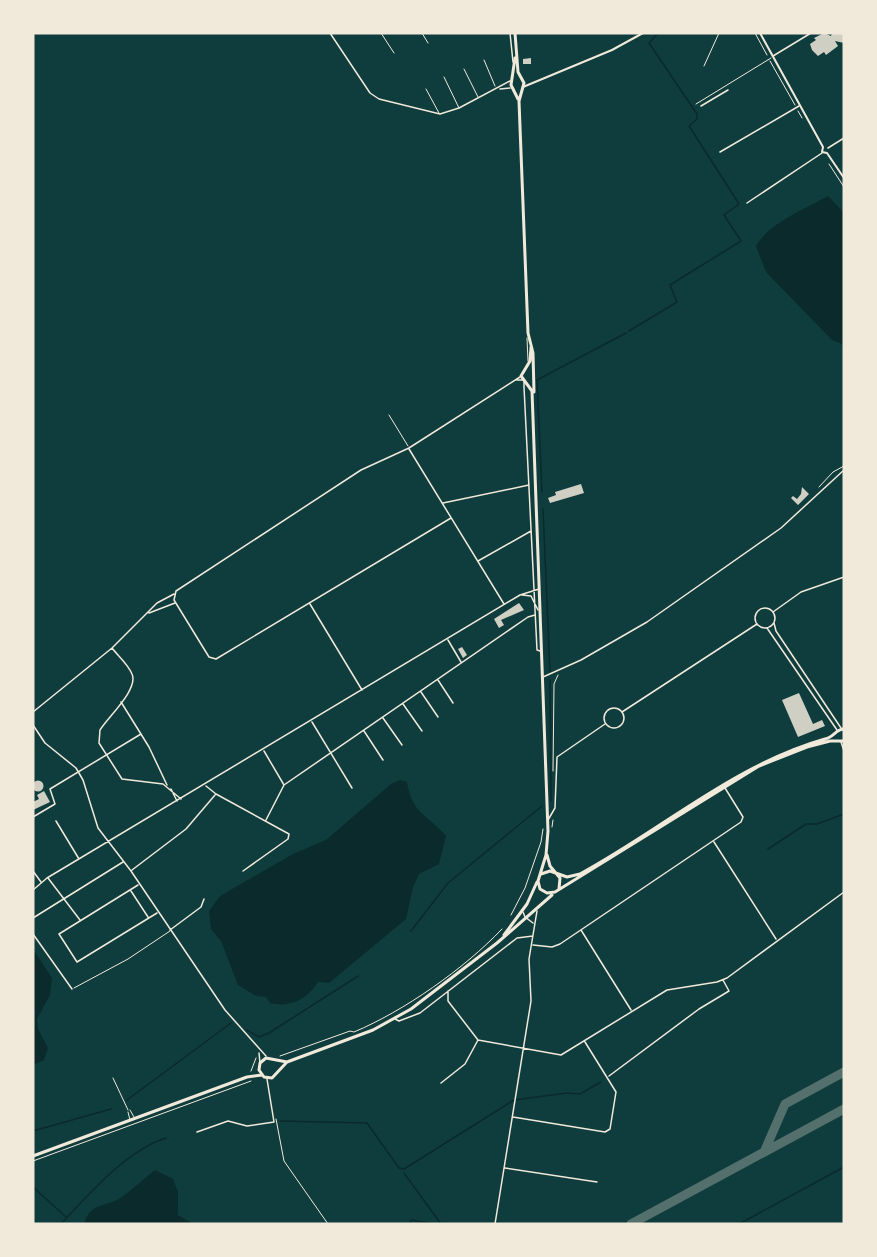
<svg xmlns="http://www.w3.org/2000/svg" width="877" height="1257" viewBox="0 0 877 1257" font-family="'Source Sans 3',sans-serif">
<rect width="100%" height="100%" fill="#0f3d3e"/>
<path fill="#0a2a2b" d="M828,196L844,213V355L842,344L832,340L766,272L756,246C769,223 805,209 828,196Z
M400,780L407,782C412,814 427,814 446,836L439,864L419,874L413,887L406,919L329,983L318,982C307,999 291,1008 270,1003L266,997L256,996L238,985L221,941L211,929L209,911L220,896L293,854L326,840L391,784Z
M33,949L52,978L50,995L37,1019L38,1029L48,1048L44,1060L33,1065Z
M155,1170L173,1179L178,1192V1215L193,1224H84C90,1204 101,1207 117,1200C124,1197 146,1177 155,1170Z"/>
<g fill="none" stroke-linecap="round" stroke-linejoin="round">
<path stroke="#0a2a2b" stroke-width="1.5" d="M629,331L677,302L670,285L741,241L724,215L739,204L689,126L697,119V114L649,43L658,33
M542,492L537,380L626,333
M543,509L550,671
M550,680L551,801
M768,849L806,824H817L844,814
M411,931L448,883L542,806
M247,1030L259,1037L269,1033L358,976
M127,1100L231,1023
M280,1121L367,1123L399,1168L404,1169L514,1100L567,1093L580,1094L601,1082
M33,1131L111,1109
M404,1173L441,1224
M33,1187L66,1217
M61,1224C89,1194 127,1150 166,1138
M410,1224L411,1220L436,1224
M739,1224L844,1167"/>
<path stroke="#53706d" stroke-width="9" d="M765,1150L785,1104L844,1072
M631,1224L844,1109"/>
</g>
<path fill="#cfcfc3" d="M824,33L831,36L832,33H844V43L835,41L838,46L826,55L824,52L818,56L812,50L810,44L816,40L814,38Z
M531,58V64H523V59Z
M581,484L584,493L550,503L548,498L556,495L555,492Z
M802,487L809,494L798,505L791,498L793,496L797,499L801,494Z
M519,603L524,610L501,620L504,625L499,628L494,619Z
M462,647L467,655L463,658L458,649Z
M799,693L813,724L822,720L825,726L798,737L782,700Z
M32.5 786a5.5 5.5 0 1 1 11 0a5.5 5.5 0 1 1-11 0Z
M44,791L50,802L33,810V802L39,799L37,795Z"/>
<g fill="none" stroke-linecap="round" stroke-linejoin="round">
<path stroke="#f1e9da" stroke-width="1" d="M755,33L767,55
M770,61L795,105
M798,111L802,118
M829,164L844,187
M819,487L833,472L844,466
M553,771L554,684L558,675
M552,827L553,820
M511,915L525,888L541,842L543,829
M280,1056L350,1031L354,1032C404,1011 464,969 502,929
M251,1071L256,1058
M33,1161L251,1081"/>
<path stroke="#f1e9da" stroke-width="1" d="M381,33L394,53
M422,33L428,43
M484,60L495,86
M704,66L719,33
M464,69L478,97
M444,77L459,108
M426,89L439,113
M696,104L771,58
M527,338L528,361
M389,415L408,446
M74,988L128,959L170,931
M113,1078L128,1110
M130,1110L134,1117
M128,1112L130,1120
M276,1119L284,1161L328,1224"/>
<path stroke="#f1e9da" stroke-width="1.5" d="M701,106L728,90
M121,702L149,747L167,785
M33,817L55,804L50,789L141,734
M33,871L41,882"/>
<path stroke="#f1e9da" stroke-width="1.5" d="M330,33L370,93L379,99L440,114L459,108L510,81
M510,33L513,62
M773,56L811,33
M500,89L510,88
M828,148L844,138
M720,152L799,106
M747,203L822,153
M517,380H524V387L537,650L540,651
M409,449L504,604
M443,503L529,485
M451,518L216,659L209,657L174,600L176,591L361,470L409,448L520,377
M478,561L531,531
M522,595L531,596L538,610
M310,604L362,690
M755 618a10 10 0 1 1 20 0a10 10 0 1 1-20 0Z
M773,612L801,592L844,577
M149,613L175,603
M774,623L776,631L841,728
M767,628L837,730
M448,640L461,662
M112,648C118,656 128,664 132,674C139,689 108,717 100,730L99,743L122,779L163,784L181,799
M543,677L581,660L647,622L781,528L844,470
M438,680L453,703
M421,692L438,717
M403,704L422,731
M604 718a10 10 0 1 1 20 0a10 10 0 1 1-20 0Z
M33,712L112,648L157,603L174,594
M622,712L757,624
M383,718L402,745
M312,722L352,788
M33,725L45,743L76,768L83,780L98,828L131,871L225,1010L266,1056
M364,731L383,760
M841,742L844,751
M264,751L284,785
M206,786L216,794L289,834L288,839L243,871
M171,789L177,801
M266,820L284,785L528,617L535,615
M548,820L555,808L557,757L605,724
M56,821L79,859
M714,842L776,939
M132,870L186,829L215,795
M48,878L80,920
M138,885L59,934L77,962L157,913
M33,890L47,878L520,595L539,589
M131,891L148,917
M523,912L525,917L533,923
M33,918L123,862
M170,930L201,907L204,899
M581,930L631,1010
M33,934L72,989
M533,945L552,947L560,944L741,822L743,817L725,788
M448,991V1001L478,1040L561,1055L667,990L717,982L727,978L844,892
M395,1019L399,1021L420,1013L517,938L533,936
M259,1053L260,1063
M609,1076L699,1009L729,991L723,980
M441,1083L465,1064L478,1040
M513,1117L605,1132L610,1129L616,1092L585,1042
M197,1132L228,1121L247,1126L274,1122L267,1079
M505,1168L597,1182
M495,1224L531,1001L529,959L537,911"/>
<path stroke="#f1e9da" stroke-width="2" d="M760,33L823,147L822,152L827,153L844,178
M523,87L612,50L643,33"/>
<path stroke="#f1e9da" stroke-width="3" d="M515,33L518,72L524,83L519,101L528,333L533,353L534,392
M515,58L511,85L518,99
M531,347L530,361L521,376L532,391L548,831L546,855L538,881L540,889L547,893L555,892L759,766L807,747L830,741H844
M547,855L550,866L560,878L559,889
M541,874L550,871L567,877L580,874C663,829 734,765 825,739C834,737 836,729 844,729
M504,935L527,904L537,882
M287,1062L266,1058L260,1063L259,1070L264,1077L272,1078L287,1062L373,1030L411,1009L497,943L552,895
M33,1156L247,1077L262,1075"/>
</g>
<rect width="877" height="1257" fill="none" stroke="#f1e9da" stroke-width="69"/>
</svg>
